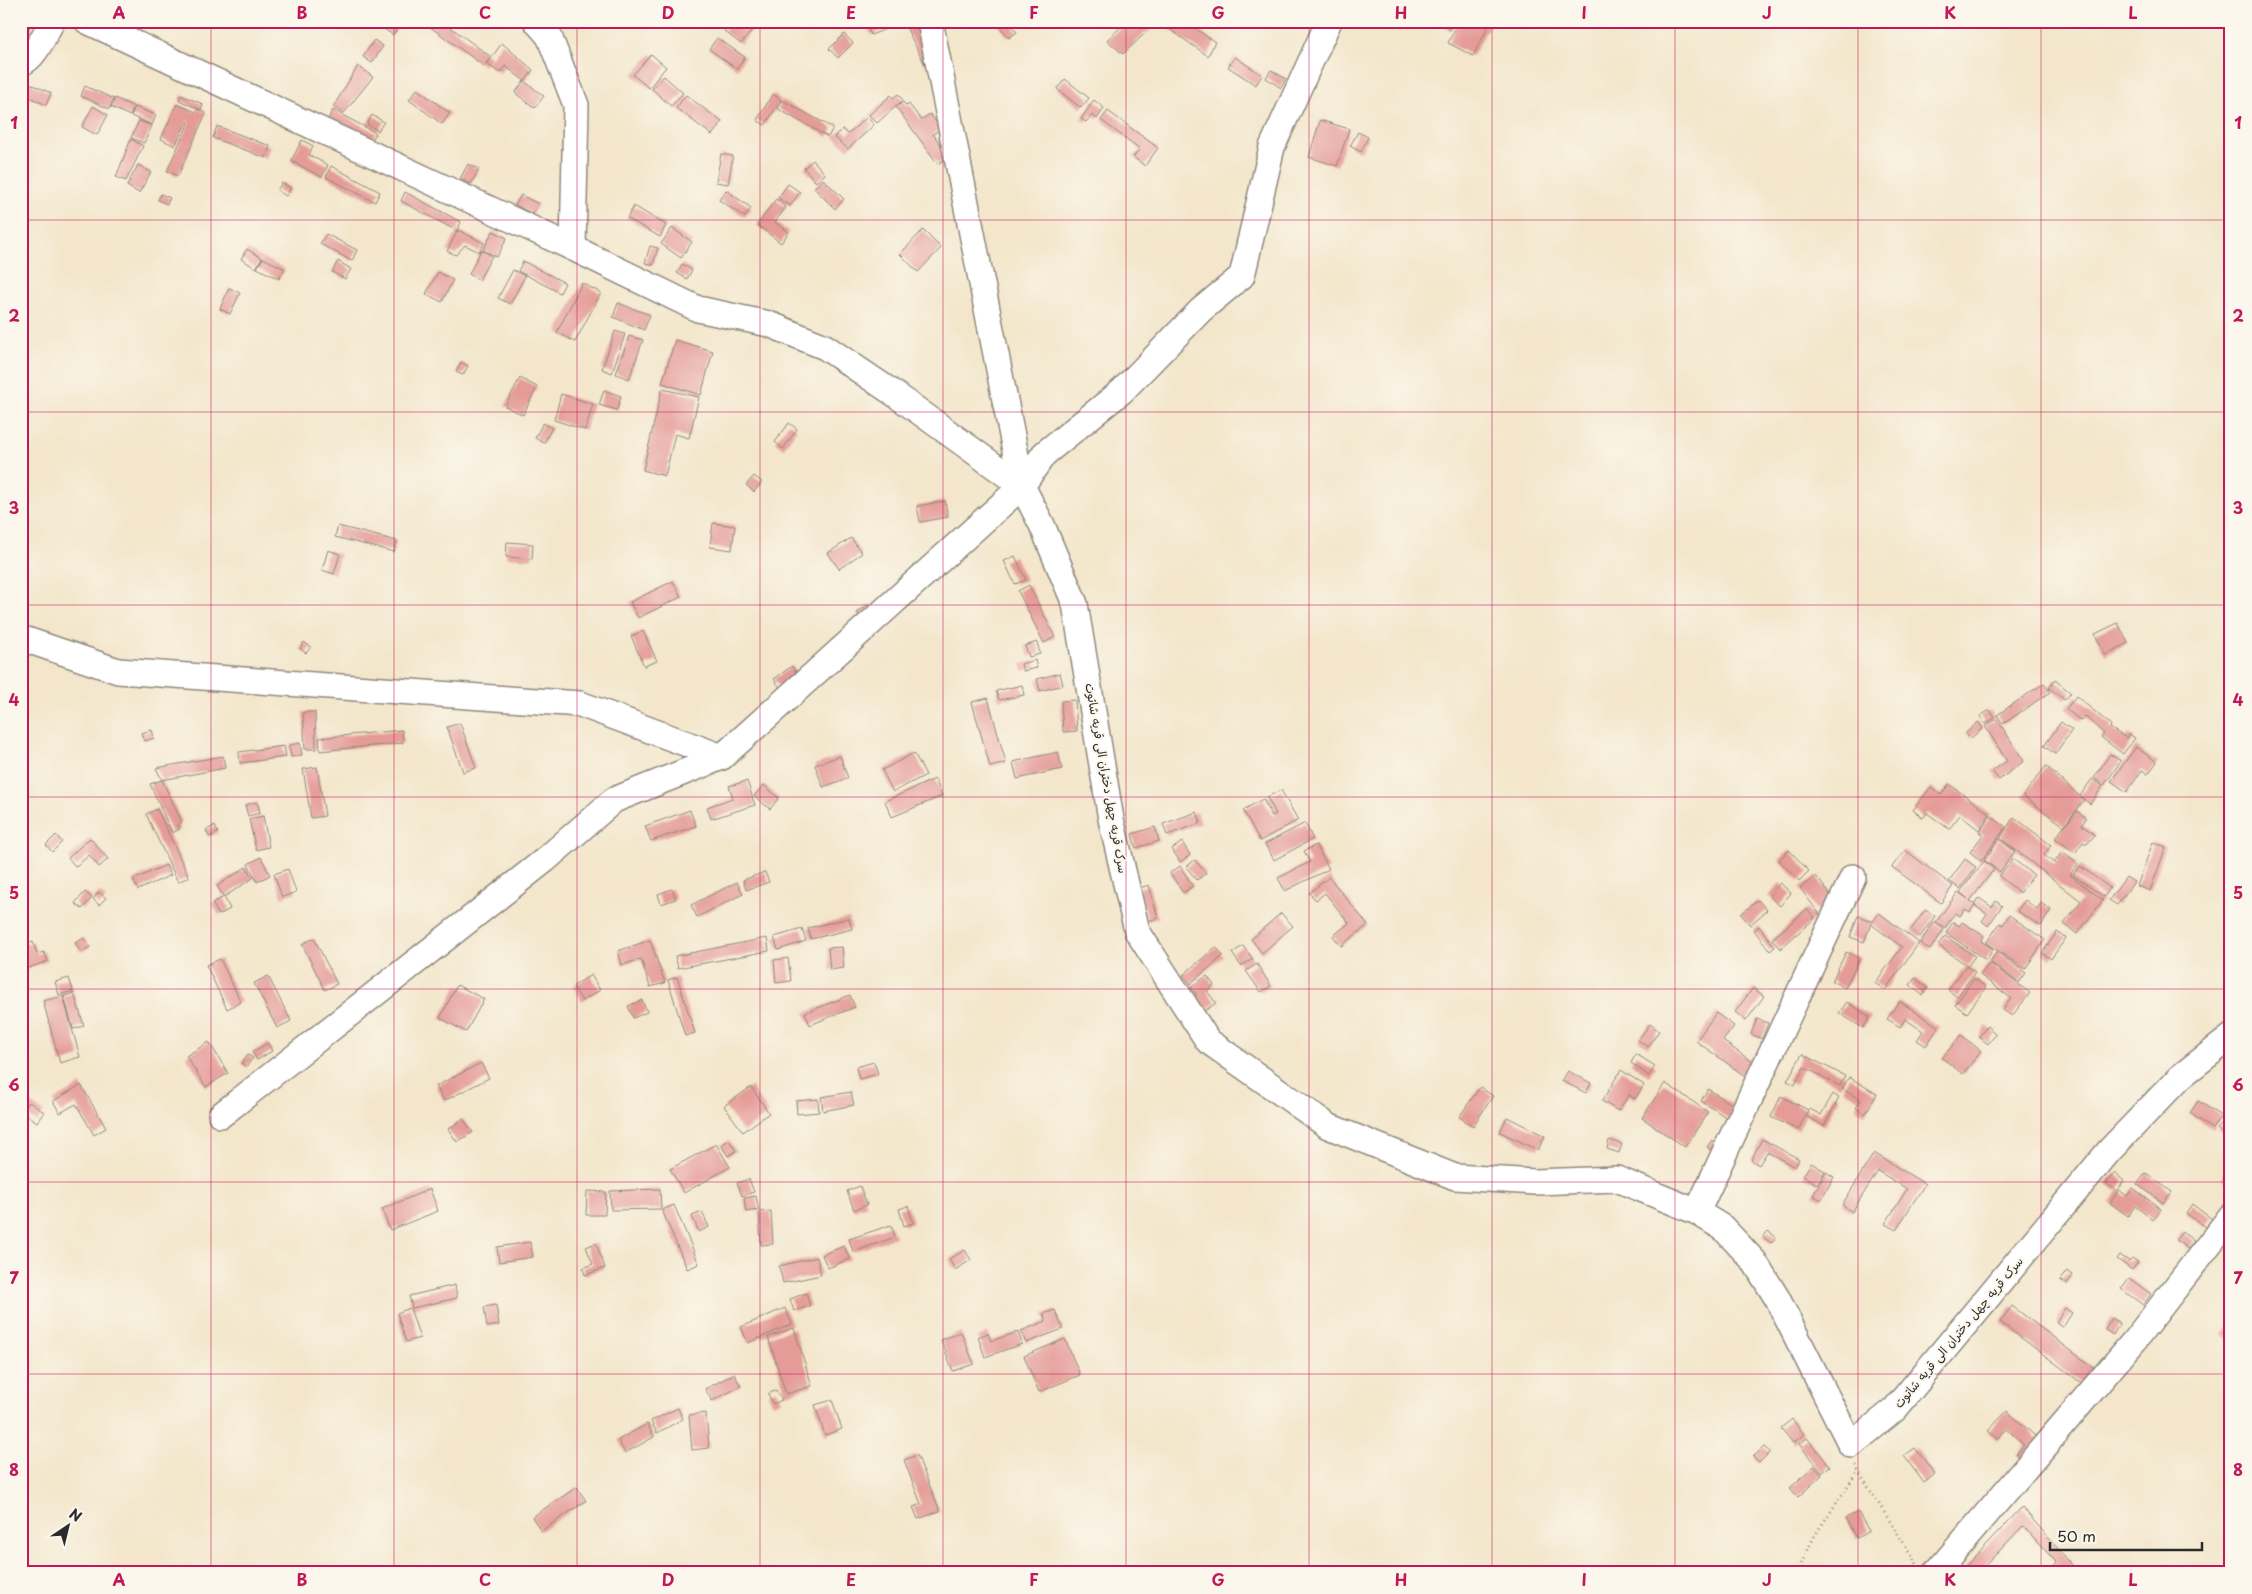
<svg xmlns="http://www.w3.org/2000/svg" width="2252" height="1594" viewBox="0 0 2252 1594" font-family="'Playpen Sans','Playpen Sans Arabic',sans-serif">
<rect width="100%" height="100%" fill="#fbf7ec"/>
<filter id="ink" filterUnits="userSpaceOnUse"><feTurbulence type="fractalNoise" baseFrequency=".02" numOctaves="2"/><feDisplacementMap in="SourceGraphic" scale="10" xChannelSelector="R" yChannelSelector="G"/><feConvolveMatrix kernelMatrix="1 2 1 2 8 2 1 2 1" color-interpolation-filters="sRGB"/></filter>
<filter id="wash" filterUnits="userSpaceOnUse"><feTurbulence type="fractalNoise" baseFrequency=".0096" numOctaves="4" result="noise"/><feDisplacementMap in="SourceGraphic" scale="20" xChannelSelector="R" yChannelSelector="G"/><feGaussianBlur stdDeviation="1.12" result="paint"/><feColorMatrix in="noise" values="0 0 0 0 0 0 0 0 0 0 0 0 0 0 0 0 0 1.4 0 .05"/><feComposite in="paint" operator="in"/></filter>
<g filter="url(#wash)">
<rect width="100%" height="100%" fill="#f3e6cb"/>
<g id="blocks">
<path fill="#e59c99" d="M385,21H403L393,35L381,27Z
M422,21H442L491,57L484,66Z
M732,21H753L757,24L741,44L724,31Z
M868,21H890L893,26L871,35L865,23Z
M903,21H913L933,60L925,65Z
M995,21H1008L1017,32L1009,38Z
M1127,21H1158L1123,54L1107,40Z
M1158,21H1185L1215,42L1208,56Z
M1436,21H1455L1450,30Z
M1459,21H1491L1473,56L1448,43Z
M21,22L30,26L26,40L21,39Z
M844,34L853,43L838,58L829,49Z
M717,38L745,57L737,69L709,49Z
M374,40L383,46L372,63L363,57Z
M502,43L533,70L525,81L505,66L500,73L487,64Z
M651,54L666,67L649,88L633,75Z
M1235,57L1262,75L1256,85L1228,67Z
M358,66L373,77L344,113L333,107Z
M1271,70L1286,79L1281,88L1266,78Z
M664,76L683,93L671,106L652,89Z
M1065,79L1089,98L1081,108L1057,89Z
M524,81L544,96L535,108L515,93Z
M29,83L51,93L46,105L23,94Z
M85,86L114,99L109,109L81,96Z
M417,89L450,113L442,124L409,100Z
M773,94L781,100L765,125L757,120Z
M898,94L903,100L877,123L869,115L891,95L893,98Z
M181,95L203,104L201,110L179,100Z
M686,95L722,122L712,135L676,108Z
M115,98L134,107L130,116L111,107Z
M782,100L833,128L828,137L778,109Z
M1094,100L1104,108L1097,119L1092,115L1086,122L1081,119Z
M903,102L907,106L909,104L921,120L930,114L941,129L933,134L949,156L938,164L896,107Z
M177,104L196,112L198,109L206,113L178,176L167,171L189,122L187,121L175,146L161,139Z
M93,106L108,115L97,135L82,127Z
M135,107L156,115L152,125L131,116Z
M333,110L376,133L369,145L327,121Z
M1108,111L1158,148L1145,166L1133,157L1140,149L1101,120Z
M372,115L384,122L378,131L367,124Z
M867,117L874,125L848,149L834,137L842,129L848,134Z
M1320,120L1349,129L1337,166L1309,157Z
M139,121L152,126L144,143L131,138Z
M217,126L270,146L266,158L213,138Z
M1358,132L1368,137L1361,152L1350,146Z
M131,139L143,146L126,181L116,177Z
M302,140L313,146L309,155L328,165L322,177L291,161Z
M721,154L733,156L728,184L716,182Z
M813,160L825,174L816,182L804,168Z
M468,164L479,169L471,184L460,179Z
M138,165L151,172L139,193L127,186Z
M331,166L380,192L375,202L326,177Z
M823,179L844,199L835,209L814,188Z
M282,183L291,188L286,196L277,190Z
M788,184L800,192L790,206L778,198Z
M726,190L751,208L745,217L719,200Z
M405,192L461,222L457,231L401,201Z
M161,194L170,198L167,204L158,200Z
M521,195L538,204L533,214L515,205Z
M776,199L786,207L775,222L789,232L781,243L757,225Z
M634,206L666,225L660,237L627,218Z
M672,228L692,242L681,258L661,244Z
M458,230L484,243L479,252L465,245L456,255L447,251Z
M923,230L941,248L918,272L900,254Z
M493,231L507,238L497,257L483,250Z
M326,234L357,250L352,261L320,244Z
M650,246L658,248L653,265L645,263Z
M247,249L262,258L256,268L241,259Z
M481,250L492,256L479,280L469,274Z
M263,258L285,269L279,279L257,268Z
M338,261L351,269L345,279L332,272Z
M523,261L565,283L560,293L518,271Z
M682,264L692,270L687,279L677,273Z
M513,270L525,276L510,304L498,298Z
M438,272L453,280L442,302L426,294Z
M582,283L601,293L575,342L557,332Z
M229,288L240,293L230,314L220,309Z
M618,303L650,315L644,330L613,317Z
M615,331L625,334L612,373L602,369Z
M629,336L643,340L629,379L616,374Z
M675,340L713,351L701,395L662,383Z
M461,362L468,366L463,375L456,372Z
M520,378L537,387L523,415L505,406Z
M662,389L699,397L689,438L675,434L665,476L643,470Z
M604,390L621,396L617,410L599,405Z
M561,394L593,404L585,430L554,420Z
M543,423L552,428L544,443L535,438Z
M789,423L797,429L783,449L775,442Z
M754,476L762,482L754,492L746,485Z
M945,501L948,517L920,522L917,506Z
M713,523L735,526L732,550L710,547Z
M338,526L397,541L394,552L335,537Z
M851,538L862,553L839,569L828,553Z
M507,542L533,544L532,559L506,557Z
M328,550L340,554L334,574L322,570Z
M1015,556L1026,580L1015,584L1004,561Z
M673,581L681,597L638,618L630,602Z
M1029,585L1055,637L1044,643L1018,591Z
M869,604L877,614L865,623L857,613Z
M2118,623L2128,643L2105,655L2095,634Z
M643,631L657,661L644,666L631,636Z
M304,642L311,647L306,653L300,649Z
M1037,642L1040,654L1029,657L1025,646Z
M1035,660L1037,668L1023,671L1021,664Z
M792,666L798,675L781,689L774,679Z
M1060,673L1063,685L1040,691L1037,679Z
M2055,680L2071,693L2065,700L2049,688Z
M2044,683L2050,692L2003,724L1997,715Z
M1022,685L1024,695L999,700L996,691Z
M2076,696L2111,725L2110,728L2126,738L2129,734L2135,738L2123,754L2101,737L2104,734L2085,716L2081,721L2066,709Z
M988,698L1006,763L990,767L972,702Z
M1075,700L1077,731L1063,732L1061,701Z
M1990,710L1995,718L1985,724L1980,716Z
M303,712H315L316,749H305Z
M1997,719L2024,761L1999,780L1992,771L2007,761L1985,726Z
M1978,722L1983,728L1971,738L1966,733Z
M2061,722L2072,730L2055,754L2044,746Z
M460,723L476,768L463,772L447,727Z
M152,730L154,738L144,741L141,733Z
M402,730L403,743L320,751L319,738Z
M300,743L302,755L291,757L289,745Z
M284,746L286,757L240,763L239,752Z
M2136,747L2157,762L2148,774L2142,770L2127,792L2111,781Z
M1058,752L1062,769L1017,779L1013,762Z
M914,753L926,775L893,792L882,770Z
M2110,754L2121,761L2104,785L2094,778Z
M223,756L225,768L162,780L156,768Z
M840,756L848,778L823,787L815,765Z
M2046,766L2084,800L2064,826L2023,796Z
M317,767L325,816L311,818L303,769Z
M935,779L942,796L892,817L885,801Z
M2092,779L2103,786L2090,804L2080,796Z
M162,780L182,822L178,824L180,829L172,833L150,784Z
M747,781L755,805L711,819L707,807L733,798L729,786Z
M1949,784L1990,814L1979,830L1960,815L1949,829L1927,813L1923,818L1913,810L1931,787L1941,795Z
M764,785L779,798L770,809L754,796Z
M1281,790L1298,820L1260,841L1243,810L1263,799L1272,816L1276,814L1267,797Z
M257,802L260,813L248,816L245,805Z
M157,809L189,877L178,882L146,814Z
M690,810L696,826L651,841L645,826Z
M2077,811L2086,818L2082,825L2095,835L2087,844L2083,842L2075,853L2055,838Z
M1197,812L1201,823L1167,835L1163,824Z
M263,816L269,847L256,850L249,819Z
M1991,816L2006,827L1981,861L1970,852L1983,835L1979,832Z
M2014,817L2051,845L2044,855L2054,863L2062,852L2078,864L2070,875L2103,900L2077,934L2064,924L2081,901L2000,838Z
M1305,823L1313,839L1274,860L1265,844Z
M215,826L218,833L209,837L206,830Z
M1155,827L1159,841L1136,848L1132,834Z
M56,835L62,842L52,852L46,845Z
M90,838L108,859L99,867L89,855L76,867L68,858Z
M1999,839L2015,851L2000,872L1984,860Z
M1182,842L1190,855L1180,862L1172,849Z
M2153,842L2166,847L2150,891L2137,886Z
M1316,845L1329,869L1285,891L1278,878L1310,862L1304,851Z
M1789,850L1809,871L1799,881L1779,860Z
M1905,850L1953,886L1941,903L1892,867Z
M261,857L270,875L257,882L248,864Z
M1965,859L1976,867L1960,889L1949,881Z
M2013,859L2034,875L2020,893L1999,876Z
M1195,860L1206,873L1197,880L1186,867Z
M1984,861L1994,869L1970,901L1975,904L1970,912L1965,909L1960,916L1955,913L1945,928L1936,922L1958,892L1968,899L1960,892Z
M166,865L171,875L138,890L133,880Z
M1180,866L1193,886L1183,893L1170,873Z
M2080,866L2110,888L2104,897L2073,875Z
M246,867L253,878L224,897L217,886Z
M288,869L296,892L282,897L274,874Z
M765,872L769,882L746,890L743,880Z
M1816,876L1837,904L1821,916L1800,888Z
M1329,877L1368,925L1341,946L1333,936L1349,923L1325,893L1316,900L1309,893Z
M2126,877L2134,882L2117,905L2109,900Z
M737,882L743,894L697,917L691,905Z
M1780,883L1791,893L1780,906L1769,896Z
M1149,885L1158,918L1148,921L1139,888Z
M672,889L676,899L661,904L658,894Z
M85,892L92,898L82,909L75,903Z
M99,892L106,898L99,905L93,899Z
M224,897L230,909L219,915L212,903Z
M1979,898L1992,907L1996,901L2002,906L1988,926L1982,921L1987,914L1974,905Z
M1758,900L1767,910L1750,925L1741,914Z
M2025,900L2037,909L2041,903L2051,910L2041,926L2017,911Z
M1807,909L1815,918L1780,949L1772,939Z
M1925,910L1935,916L1920,937L1911,930Z
M1281,913L1293,926L1262,953L1251,939Z
M1879,913L1919,943L1885,990L1875,983L1902,947L1871,924Z
M2009,915L2045,940L2025,969L1986,943L2000,923L2003,925Z
M1858,916L1872,921L1864,942L1850,937Z
M849,918L852,929L811,939L808,928Z
M1934,922L1944,929L1930,950L1920,943Z
M1953,922L1960,926L1962,922L1984,936L1981,941L1993,949L1986,960L1946,933Z
M1759,926L1775,947L1770,951L1754,930Z
M802,929L806,941L778,950L774,937Z
M2057,932L2066,938L2051,959L2042,953Z
M1945,936L1975,956L1968,966L1938,945Z
M84,938L90,947L81,952L75,943Z
M314,938L337,984L325,990L302,944Z
M767,938L769,951L678,968L675,956Z
M650,940L665,983L650,987L641,959L622,965L618,951Z
M33,942L37,954L44,952L48,961L26,969L21,956V946Z
M1243,946L1253,959L1241,966L1232,953Z
M842,947L844,968L830,970L828,948Z
M1216,947L1223,956L1190,984L1183,975Z
M1846,952L1860,958L1845,988L1832,981Z
M1997,952L2026,973L2019,983L1990,962Z
M788,958L791,981L776,983L774,960Z
M220,959L241,1002L227,1009L206,965Z
M1990,963L2030,993L2012,1016L2003,1010L2011,998L1980,975Z
M1257,964L1271,986L1261,992L1246,971Z
M1966,966L1975,972L1957,997L1948,990Z
M591,975L600,990L582,1001L573,986Z
M268,976L291,1021L277,1028L254,983Z
M1207,976L1214,985L1207,991L1216,1003L1200,1014L1190,1000L1197,995L1191,987Z
M677,977L695,1033L685,1036L668,980Z
M69,978L73,991L59,995L55,982Z
M1915,978L1928,988L1922,995L1910,985Z
M1974,978L1986,987L1967,1013L1955,1005Z
M457,985L484,999L466,1032L440,1018Z
M1753,988L1764,996L1746,1021L1735,1012Z
M74,993L84,1026L73,1029L64,996Z
M850,995L855,1007L810,1025L805,1013Z
M63,996L80,1057L60,1063L43,1001Z
M642,1000L647,1012L633,1018L628,1006Z
M1899,1001L1939,1027L1926,1046L1917,1040L1923,1031L1905,1019L1900,1027L1887,1019Z
M1847,1002L1870,1017L1863,1028L1839,1013Z
M1716,1013L1734,1026L1723,1041L1761,1068L1752,1081L1696,1041Z
M1757,1019L1768,1023L1762,1039L1751,1034Z
M1650,1024L1659,1031L1648,1047L1638,1040Z
M1987,1026L1996,1034L1988,1044L1979,1037Z
M1961,1035L1981,1051L1963,1074L1942,1058Z
M209,1042L228,1073L206,1087L186,1056Z
M268,1043L272,1051L257,1060L252,1052Z
M1636,1054L1655,1066L1649,1076L1631,1063Z
M1802,1054L1845,1076L1840,1086L1804,1067L1795,1085L1787,1081Z
M248,1055L253,1058L246,1067L241,1063Z
M874,1062L878,1074L859,1079L856,1067Z
M481,1063L489,1078L444,1101L436,1086Z
M1621,1070L1644,1085L1635,1099L1629,1095L1618,1111L1602,1101Z
M1568,1071L1591,1083L1586,1093L1562,1081Z
M1849,1077L1877,1094L1865,1114L1856,1108L1861,1100L1842,1089Z
M1665,1083L1708,1112L1685,1147L1642,1118Z
M81,1085L106,1128L94,1135L76,1104L60,1113L53,1101Z
M751,1087L769,1113L743,1132L724,1106Z
M1480,1087L1493,1096L1473,1126L1459,1117Z
M1708,1089L1739,1109L1732,1121L1701,1101Z
M851,1092L854,1105L823,1111L821,1097Z
M1833,1094L1839,1098L1824,1126L1806,1116L1810,1109L1821,1115Z
M1781,1096L1808,1110L1798,1130L1771,1117Z
M818,1099L819,1112L797,1114L796,1101Z
M2198,1101L2221,1116L2212,1129L2190,1113Z
M29,1102L44,1112L37,1122L22,1112Z
M1507,1117L1545,1136L1538,1150L1500,1132Z
M463,1119L473,1132L457,1142L448,1129Z
M2226,1119L2231,1123V1140L2217,1129Z
M1762,1139L1799,1159L1795,1167L1767,1152L1759,1165L1751,1160Z
M729,1140L736,1151L728,1156L721,1145Z
M1609,1140L1622,1144L1619,1153L1607,1149Z
M1712,1140L1719,1146L1713,1152L1707,1147Z
M716,1144L730,1167L684,1193L670,1169Z
M1874,1153L1925,1184L1896,1230L1885,1224L1907,1189L1878,1171L1852,1212L1842,1205Z
M1811,1163L1825,1171L1817,1184L1803,1176Z
M2231,1166V1184L2222,1178Z
M1826,1172L1834,1177L1821,1200L1813,1195Z
M2115,1173L2124,1181L2116,1191L2106,1183Z
M2146,1173L2172,1192L2163,1203L2137,1184Z
M749,1179L754,1192L742,1196L737,1183Z
M860,1186L867,1205L854,1210L847,1191Z
M2133,1188L2161,1209L2153,1220L2135,1206L2128,1216L2110,1203L2119,1190L2127,1196Z
M430,1189L438,1211L390,1230L382,1209Z
M660,1189L661,1209L611,1210L610,1191Z
M587,1191L606,1192L605,1215H586Z
M756,1196L759,1210L746,1212L744,1198Z
M2192,1204L2212,1219L2205,1227L2186,1213Z
M674,1205L699,1264L687,1269L662,1210Z
M908,1206L913,1223L904,1226L899,1209Z
M771,1211L773,1244L761,1245L759,1212Z
M702,1212L709,1227L699,1232L692,1216Z
M891,1225L895,1237L853,1252L849,1239Z
M1768,1231L1776,1237L1771,1243L1763,1237Z
M2182,1232L2194,1241L2188,1249L2176,1240Z
M530,1242L533,1257L499,1262L497,1247Z
M596,1243L605,1268L585,1275L583,1268L593,1264L586,1247Z
M844,1246L850,1259L828,1268L822,1255Z
M965,1250L971,1260L955,1270L949,1259Z
M2120,1255L2129,1261L2132,1258L2138,1262L2132,1270L2117,1259Z
M817,1257L821,1275L783,1283L779,1266Z
M2067,1271L2073,1275L2067,1284L2060,1280Z
M2129,1278L2151,1294L2143,1305L2121,1289Z
M455,1285L457,1298L412,1308L409,1296Z
M806,1293L810,1306L794,1311L790,1299Z
M496,1305L499,1325L487,1327L484,1307Z
M2012,1306L2094,1368L2083,1384L2000,1322Z
M410,1308L420,1338L406,1342L397,1313Z
M785,1308L792,1324L748,1343L741,1327Z
M2065,1308L2072,1313L2063,1327L2056,1322Z
M1055,1310L1063,1329L1026,1343L1021,1331L1046,1321L1043,1314Z
M2112,1318L2120,1323L2113,1335L2105,1330Z
M2231,1324V1341L2222,1334Z
M794,1328L812,1386L786,1394L768,1337Z
M961,1332L974,1364L953,1371L941,1340Z
M1018,1332L1022,1344L985,1357L978,1337L988,1333L991,1341Z
M1065,1339L1080,1375L1039,1392L1024,1356Z
M734,1374L741,1386L712,1401L705,1389Z
M776,1390L782,1400L773,1404L768,1394Z
M832,1400L842,1429L825,1435L815,1405Z
M678,1408L683,1419L657,1433L651,1421Z
M2007,1411L2043,1443L2025,1463L2016,1454L2024,1445L2007,1429L1997,1439L1988,1431Z
M706,1413L709,1448L692,1450L689,1415Z
M1792,1419L1804,1434L1793,1443L1781,1428Z
M647,1424L654,1437L625,1453L618,1440Z
M1807,1438L1830,1466L1822,1473L1799,1444Z
M1764,1447L1770,1452L1759,1463L1753,1457Z
M1915,1448L1935,1474L1924,1483L1904,1456Z
M917,1455L940,1511L918,1519L913,1507L921,1504L904,1460Z
M1814,1466L1822,1475L1798,1497L1790,1488Z
M577,1487L586,1501L541,1531L532,1517Z
M2022,1507L2073,1566L2065,1573H2047L2056,1562L2023,1526L1978,1573H1960Z
M1858,1512L1869,1531L1857,1538L1846,1518Z"/>
</g>
</g>
<g filter="url(#ink)">
<use href="#blocks" fill-opacity="0" stroke="#8f887b" stroke-width="1"/>
<g fill="none" stroke-linecap="round" stroke-linejoin="round">
<defs>
<path id="minor" d="M87,21L573,248L698,309L769,324L825,347L899,397L1022,486
M536,21L549,36L576,105L573,248
M930,21L1022,486
M1329,21L1272,147L1242,276L1201,310L1122,391L1044,454L1022,486L1042,525L1075,604L1111,819L1137,931L1208,1041L1328,1126L1455,1177L1535,1182L1617,1179L1697,1212L1723,1228L1754,1261L1777,1298L1851,1445L1895,1409L2109,1151L2180,1077L2231,1037
M21,63C35,59 45,33 52,21
M21,638L118,671L580,704L722,757
M221,1115L545,860L614,800L722,757L1022,486
M1697,1212L1853,877
M1936,1573L2135,1340L2231,1216"/>
</defs>
<use href="#minor" stroke="#8f887b" stroke-width="28"/>
<path stroke="#8f887b" stroke-width="3" stroke-dasharray="1 4" stroke-linecap="butt" d="M1856,1465L1858,1471L1917,1564
M1797,1573L1815,1535L1858,1471"/>
<use href="#minor" stroke="#fff" stroke-width="25"/>
</g>
</g>
<path fill="none" stroke="#c2185b" stroke-width="1" stroke-opacity="0.55" d="M211,21V1573M394,21V1573M577,21V1573M760,21V1573M943,21V1573M1126,21V1573M1309,21V1573M1492,21V1573M1675,21V1573M1858,21V1573M2041,21V1573M21,220H2231M21,412H2231M21,605H2231M21,797H2231M21,989H2231M21,1182H2231M21,1374H2231"/>
<g text-anchor="middle" dominant-baseline="central" stroke-width="4" stroke-linejoin="round" paint-order="stroke">
<g font-size="12" fill="#2b2b2b" stroke="#fbf7ec">
<text transform="translate(1107 778) rotate(80)">سرک قریه چهل دختران الی قریه شاتوت</text>
<text transform="translate(1958 1332) rotate(-50)">سرک قریه چهل دختران الی قریه شاتوت</text>
</g>
</g>
<rect width="2252" height="1594" fill="none" stroke="#fbf7ec" stroke-width="55"/>
<g transform="translate(68 1526) rotate(35)" stroke="#fbf7ec" stroke-width="4" paint-order="stroke">
<path d="M0-4L9 19L0 12L-9 19Z" fill="#2b2b2b"/>
<text y="-8" font-size="14" font-weight="bold" text-anchor="middle" fill="#2b2b2b">N</text>
</g>
<path d="M2050 1542v8h152v-8" fill="none" stroke="#2b2b2b" stroke-width="2.5"/>
<text x="2057" y="1542" font-size="15" fill="#2b2b2b" stroke="#fbf7ec" stroke-width="4" paint-order="stroke">50 m</text>
<rect x="28" y="28" width="2196" height="1538" fill="none" stroke="#c2185b" stroke-width="2"/>
<g font-size="16" text-anchor="middle" font-weight="bold" fill="#c2185b">
<text x="119" y="19">A</text>
<text x="302" y="19">B</text>
<text x="485" y="19">C</text>
<text x="668" y="19">D</text>
<text x="851" y="19">E</text>
<text x="1034" y="19">F</text>
<text x="1218" y="19">G</text>
<text x="1401" y="19">H</text>
<text x="1584" y="19">I</text>
<text x="1767" y="19">J</text>
<text x="1950" y="19">K</text>
<text x="2133" y="19">L</text>
<text x="14" y="129">1</text>
<text x="2238" y="129">1</text>
<text x="14" y="322">2</text>
<text x="2238" y="322">2</text>
<text x="14" y="514">3</text>
<text x="2238" y="514">3</text>
<text x="14" y="706">4</text>
<text x="2238" y="706">4</text>
<text x="14" y="899">5</text>
<text x="2238" y="899">5</text>
<text x="14" y="1091">6</text>
<text x="2238" y="1091">6</text>
<text x="14" y="1284">7</text>
<text x="2238" y="1284">7</text>
<text x="14" y="1476">8</text>
<text x="2238" y="1476">8</text>
<text x="119" y="1586">A</text>
<text x="302" y="1586">B</text>
<text x="485" y="1586">C</text>
<text x="668" y="1586">D</text>
<text x="851" y="1586">E</text>
<text x="1034" y="1586">F</text>
<text x="1218" y="1586">G</text>
<text x="1401" y="1586">H</text>
<text x="1584" y="1586">I</text>
<text x="1767" y="1586">J</text>
<text x="1950" y="1586">K</text>
<text x="2133" y="1586">L</text>
</g>
</svg>
